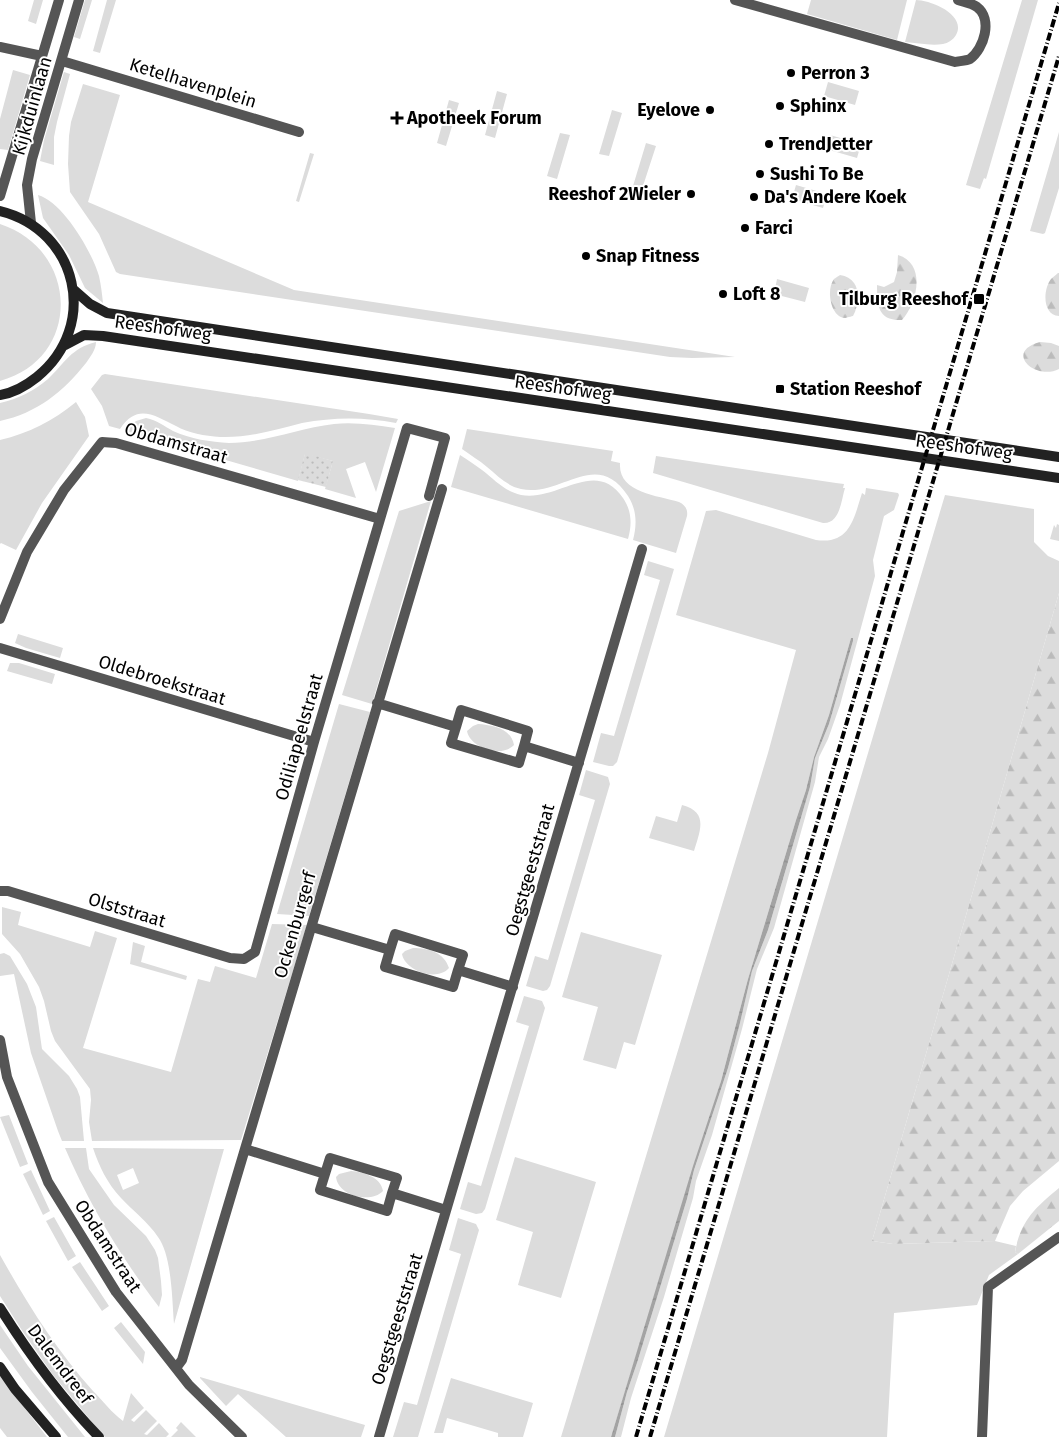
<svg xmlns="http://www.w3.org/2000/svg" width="1059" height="1437" viewBox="0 0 1059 1437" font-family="'Fira Sans',sans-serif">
<defs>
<pattern id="forest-firs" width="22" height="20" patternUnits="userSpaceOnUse" patternTransform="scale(1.25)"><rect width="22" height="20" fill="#dcdcdc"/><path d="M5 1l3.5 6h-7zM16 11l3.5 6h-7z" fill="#bbb"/></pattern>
<pattern id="park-dots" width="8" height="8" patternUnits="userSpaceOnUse" patternTransform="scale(1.25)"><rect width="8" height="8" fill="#dcdcdc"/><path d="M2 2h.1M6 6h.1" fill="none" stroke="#bbb" stroke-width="1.8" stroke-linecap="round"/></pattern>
<pattern id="water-ripples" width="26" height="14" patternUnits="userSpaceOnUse" patternTransform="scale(1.25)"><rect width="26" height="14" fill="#a3a3a3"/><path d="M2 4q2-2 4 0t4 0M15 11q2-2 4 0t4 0" fill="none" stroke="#8b8b8b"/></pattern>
</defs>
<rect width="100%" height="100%" fill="#fff"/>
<path fill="#dcdcdc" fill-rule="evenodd" d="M34,0H43L36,24L28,21Z
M85,0H92L80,39L74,37Z
M107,0H116L100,53L93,51Z
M811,0H907L897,40L807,14Z
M916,0C931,0 967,15 956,35C953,40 948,43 943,44C931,46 917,43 905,42Z
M1022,0H1038L986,179L984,178L980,189L966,185Z
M13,70L30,75L8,150L0,149V119Z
M64,72L70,74L57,122L54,137V165L40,161L44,140Z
M828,82L859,91L855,105L824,96Z
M83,84L120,95L88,202L294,290L735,357L692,358L670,357L120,274L116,272L99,234L70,192L68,164L69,136L71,122Z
M497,91L507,94L495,138L485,135Z
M449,100L459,103L446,146L437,143Z
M612,110L622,113L609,156L599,154Z
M1059,132V188L1045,233L1043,234L1030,231Z
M560,133L570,135L557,179L547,176Z
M830,135L861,144L857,158L826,149Z
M646,143L656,146L642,189L633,186Z
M310,153L314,154L299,202L296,201Z
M796,185L827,194L823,208L792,199Z
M38,195C63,202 92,252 99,276C101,285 102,294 103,303L85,288L69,255L43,218Z
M0,224C80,250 82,359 0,381Z
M777,279L809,288L805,302L774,294Z
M96,342C96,350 90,357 86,363C63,392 37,413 0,421V403C18,399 34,391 48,379C65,363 71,348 96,342Z
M105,374L369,414L398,419L396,423C365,417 334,417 302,423C274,430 249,438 220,437C205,436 188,433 176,426C154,415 137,403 120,429L109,426L102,406L91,389L102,375Z
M76,402L85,417L89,436L42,503L16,550L1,543L0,544V440C29,433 53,421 76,402Z
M146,418C157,420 164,426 173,431C190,439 211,442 229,443C265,443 299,428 334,424C355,422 375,425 395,428L376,492L365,462L346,469L356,498L325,489L333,461L305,454L298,481L125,431L136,421Z
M467,429L613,451L611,461L620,463C618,493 657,495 679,502C685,505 688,509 687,516L676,553L633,540C637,525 637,510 628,496C596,447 561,498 521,489C507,486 498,476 487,467C479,460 470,455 462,449Z
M460,455C468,460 475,465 482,470C495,480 504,491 521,495C558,502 595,457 623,498C632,511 632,525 628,539L451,487Z
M656,456L836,483L844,484L843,488H845C841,501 840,524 823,523L653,473Z
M866,488L898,493L899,495L894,510L884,516L873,560L875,576L840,705L828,739L819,757L815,782L774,928L757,969L742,1029L712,1135L696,1181L693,1198L664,1297L631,1398L621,1437H615L627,1392L637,1363L687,1199L694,1170L728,1068L740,1023L752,971L768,930L810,787L815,758L829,724L853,641L851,638L829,715L814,757L806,790L796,820L748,979L721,1081L611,1437H561L768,753L796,650L676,615L706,511L716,510L816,540C850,545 854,518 862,493L865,495Z
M945,495L1034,509V542L1048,556L1059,561V593L872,1241L893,1244L995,1241L1016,1246L1015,1252L1018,1254L989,1275L977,1305L894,1313L887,1437H664Z
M431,501L372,704L342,695L399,511Z
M1057,524L1059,525V541L1050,539L1054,525L1056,528Z
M648,561L674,569L617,762L613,766H609L593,762L601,733L614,736L660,580L644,575Z
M18,634L63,648L60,658L26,648L15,643Z
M10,663H19L55,674L52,684L7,671Z
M339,704L370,712L309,916L277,914Z
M478,724C492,725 511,728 514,745C502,758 470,748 467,731L473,726Z
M586,770L608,777L610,784L550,986L547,990L543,991L526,986L535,956L548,960L595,800L579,795Z
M682,805C709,812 700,831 694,851L649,838L656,816L677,822Z
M2,907L21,912L18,925L90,947L95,931L117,938L83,1048L171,1072L198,979L210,982L215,966L256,978L272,924L307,925L241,1140L92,1141L89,1122L91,1100L90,1089L55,1041L51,1031L44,1001L39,987L20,954L2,934Z
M581,932L662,955L635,1045L624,1042L616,1069L583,1060L598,1007L562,997Z
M133,942L145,946L141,962L187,976L186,980L130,964Z
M413,948C428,948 444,952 449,968C437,982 405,971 402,954L405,951Z
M4,953L10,956L27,984L36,1007L42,1049L69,1076L77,1089L80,1097L84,1141H62L58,1131L31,1053L14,974L0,976V954Z
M524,996L542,1001L545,1008L485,1209L482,1213L476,1214L460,1209L468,1182L481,1186L529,1026L516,1022Z
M9,1115L28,1164L20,1167L0,1117Z
M65,1148H86L89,1169L114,1205L146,1236L155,1250L158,1258L161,1281L162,1295L159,1307C122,1259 89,1204 65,1148Z
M93,1148L224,1149L174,1324C172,1300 172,1256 158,1237C148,1222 133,1211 121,1198C107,1183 99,1166 93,1148ZM133,1168L139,1183L123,1190L117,1175Z
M515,1157L596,1182L561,1298L518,1285L533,1232L496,1220Z
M31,1170L50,1211L43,1215L23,1174Z
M351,1171C363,1172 381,1177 383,1191C371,1204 338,1196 336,1177L339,1174Z
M54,1217L76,1256L68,1261L46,1221Z
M458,1218L476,1224L479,1230L418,1437H393L404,1402L417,1405L461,1254L449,1250Z
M0,1255C27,1303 56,1350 93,1391C103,1401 112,1413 123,1421L131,1393L144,1408L131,1420L134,1422L146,1410L157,1421L144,1434L147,1435L159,1423L169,1434L166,1437H105L102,1434L53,1375L23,1332L0,1296Z
M80,1262L109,1306L102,1311L72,1267Z
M121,1322L145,1352L143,1364L114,1328Z
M0,1325L28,1366L85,1437H68L32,1392L0,1348Z
M0,1376L47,1437H7L0,1428Z
M200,1377L365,1425L361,1437H286L238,1394L226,1406L200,1378Z
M451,1378L533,1403L523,1437H498V1433L447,1418L443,1433H434Z
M181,1422L196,1437H171L178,1430L176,1428Z"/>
<path fill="url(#forest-firs)" d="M898,255C927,264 917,303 902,320C878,321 877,306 877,285L884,287L894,282L897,272Z
M1058,273H1059V316C1042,315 1043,289 1051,279C1053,277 1056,275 1058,273Z
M840,275C861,278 861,301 853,316C853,316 845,318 845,318C830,317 826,289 834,279C834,279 840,275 840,275Z
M1040,342L1051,343L1059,346V369C1036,381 1003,352 1040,342Z
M1059,593V1161L1023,1191L1010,1206L995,1241L893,1244L872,1241Z
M1059,1188V1221L1018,1254L1015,1252C1021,1220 1035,1208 1059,1188Z"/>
<path fill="url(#park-dots)" d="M305,453L333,461L326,487L298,480Z"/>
<path fill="url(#water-ripples)" d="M851,638H853V641L829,724L815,758L810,787L768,930L752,971L740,1023L728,1068L694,1170L687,1199L637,1363L627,1392L615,1437H611L693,1166L721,1081L748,979L796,820L806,790L814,757L829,715Z"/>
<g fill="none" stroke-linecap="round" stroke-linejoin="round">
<path stroke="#555" stroke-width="10" d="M735,0L955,62C959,61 966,61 970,59C984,49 993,19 977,7C972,3 964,2 958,0
M0,47L42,56
M62,61L299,132
M0,196L59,0
M31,223L27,185L32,159L79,0
M0,619L27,552L64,490L102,442L116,443L380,519
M0,648L314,742
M377,703L456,727L451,743L519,763L524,746L579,763
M456,727L461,710L528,731L524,746
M0,891H8L230,958L244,959L255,952L314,742L407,428L445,438L429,496
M312,927L390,950L385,967L453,987L458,970L513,987
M390,950L395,934L463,955L458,970
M0,1040L7,1077L48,1182L116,1292L189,1385L242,1437
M245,1149L325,1174L320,1190L387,1211L392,1193L446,1210
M325,1174L330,1158L397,1178L392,1193
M176,1368L182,1360L442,489
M379,1437L642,549
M982,1437L988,1287L1059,1237"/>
<path stroke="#222" stroke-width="10" d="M0,211C78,230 100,326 37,377C27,385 13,393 0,395
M74,290L90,304L107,313L1059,457
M65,345L84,335L103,336L1059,478
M0,1308C29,1354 61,1398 99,1437
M0,1367L15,1389L56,1437"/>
<path stroke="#000" stroke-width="4" stroke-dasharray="8 2.5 1 2.5" stroke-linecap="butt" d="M636,1437L1059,3
M650,1437L1059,56"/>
</g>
<g fill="#000" stroke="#fff" stroke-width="2">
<circle cx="791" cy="73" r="5"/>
<circle cx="780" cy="106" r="5"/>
<circle cx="710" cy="110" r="5"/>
<path d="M394.5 110.5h5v5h5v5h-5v5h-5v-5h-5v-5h5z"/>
<circle cx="769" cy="144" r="5"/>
<circle cx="760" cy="174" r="5"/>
<circle cx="691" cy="194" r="5"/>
<circle cx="754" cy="197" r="5"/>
<circle cx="745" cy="228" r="5"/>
<circle cx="586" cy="256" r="5"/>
<circle cx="723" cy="294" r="5"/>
<rect x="973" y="293" width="12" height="12" rx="2.5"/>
<rect x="775" y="384" width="10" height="10" rx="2.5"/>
</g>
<g text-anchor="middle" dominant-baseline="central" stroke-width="4" stroke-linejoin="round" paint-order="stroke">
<g font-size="18" font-weight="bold" fill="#000" stroke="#fff" text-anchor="start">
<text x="801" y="73">Perron 3</text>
<text x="790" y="106">Sphinx</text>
<text x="700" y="110" text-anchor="end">Eyelove</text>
<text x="407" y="118">Apotheek Forum</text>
<text x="779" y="144">TrendJetter</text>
<text x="770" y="174">Sushi To Be</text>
<text x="681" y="194" text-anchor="end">Reeshof 2Wieler</text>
<text x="764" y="197">Da's Andere Koek</text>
<text x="755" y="228">Farci</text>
<text x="596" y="256">Snap Fitness</text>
<text x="733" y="294">Loft 8</text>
<text x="968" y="299" text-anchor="end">Tilburg Reeshof</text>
<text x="790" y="389">Station Reeshof</text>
</g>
<g font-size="18" fill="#000" stroke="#fff">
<text transform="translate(193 83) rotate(17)">Ketelhavenplein</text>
<text transform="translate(32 106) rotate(-74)">Kijkduinlaan</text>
<text transform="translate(163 328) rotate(8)">Reeshofweg</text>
<text transform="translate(563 388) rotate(8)">Reeshofweg</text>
<text transform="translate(176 443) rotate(16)">Obdamstraat</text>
<text transform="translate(964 447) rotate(8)">Reeshofweg</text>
<text transform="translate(162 680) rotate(17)">Oldebroekstraat</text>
<text transform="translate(299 737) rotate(-74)">Odiliapeelstraat</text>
<text transform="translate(530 870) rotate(-74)">Oegstgeeststraat</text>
<text transform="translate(127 910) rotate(17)">Olststraat</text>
<text transform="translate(295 925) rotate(-74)">Ockenburgerf</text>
<text transform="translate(108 1246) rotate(57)">Obdamstraat</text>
<text transform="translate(397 1319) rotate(-73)">Oegstgeeststraat</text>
<text transform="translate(60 1364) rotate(53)">Dalemdreef</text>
</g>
</g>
</svg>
